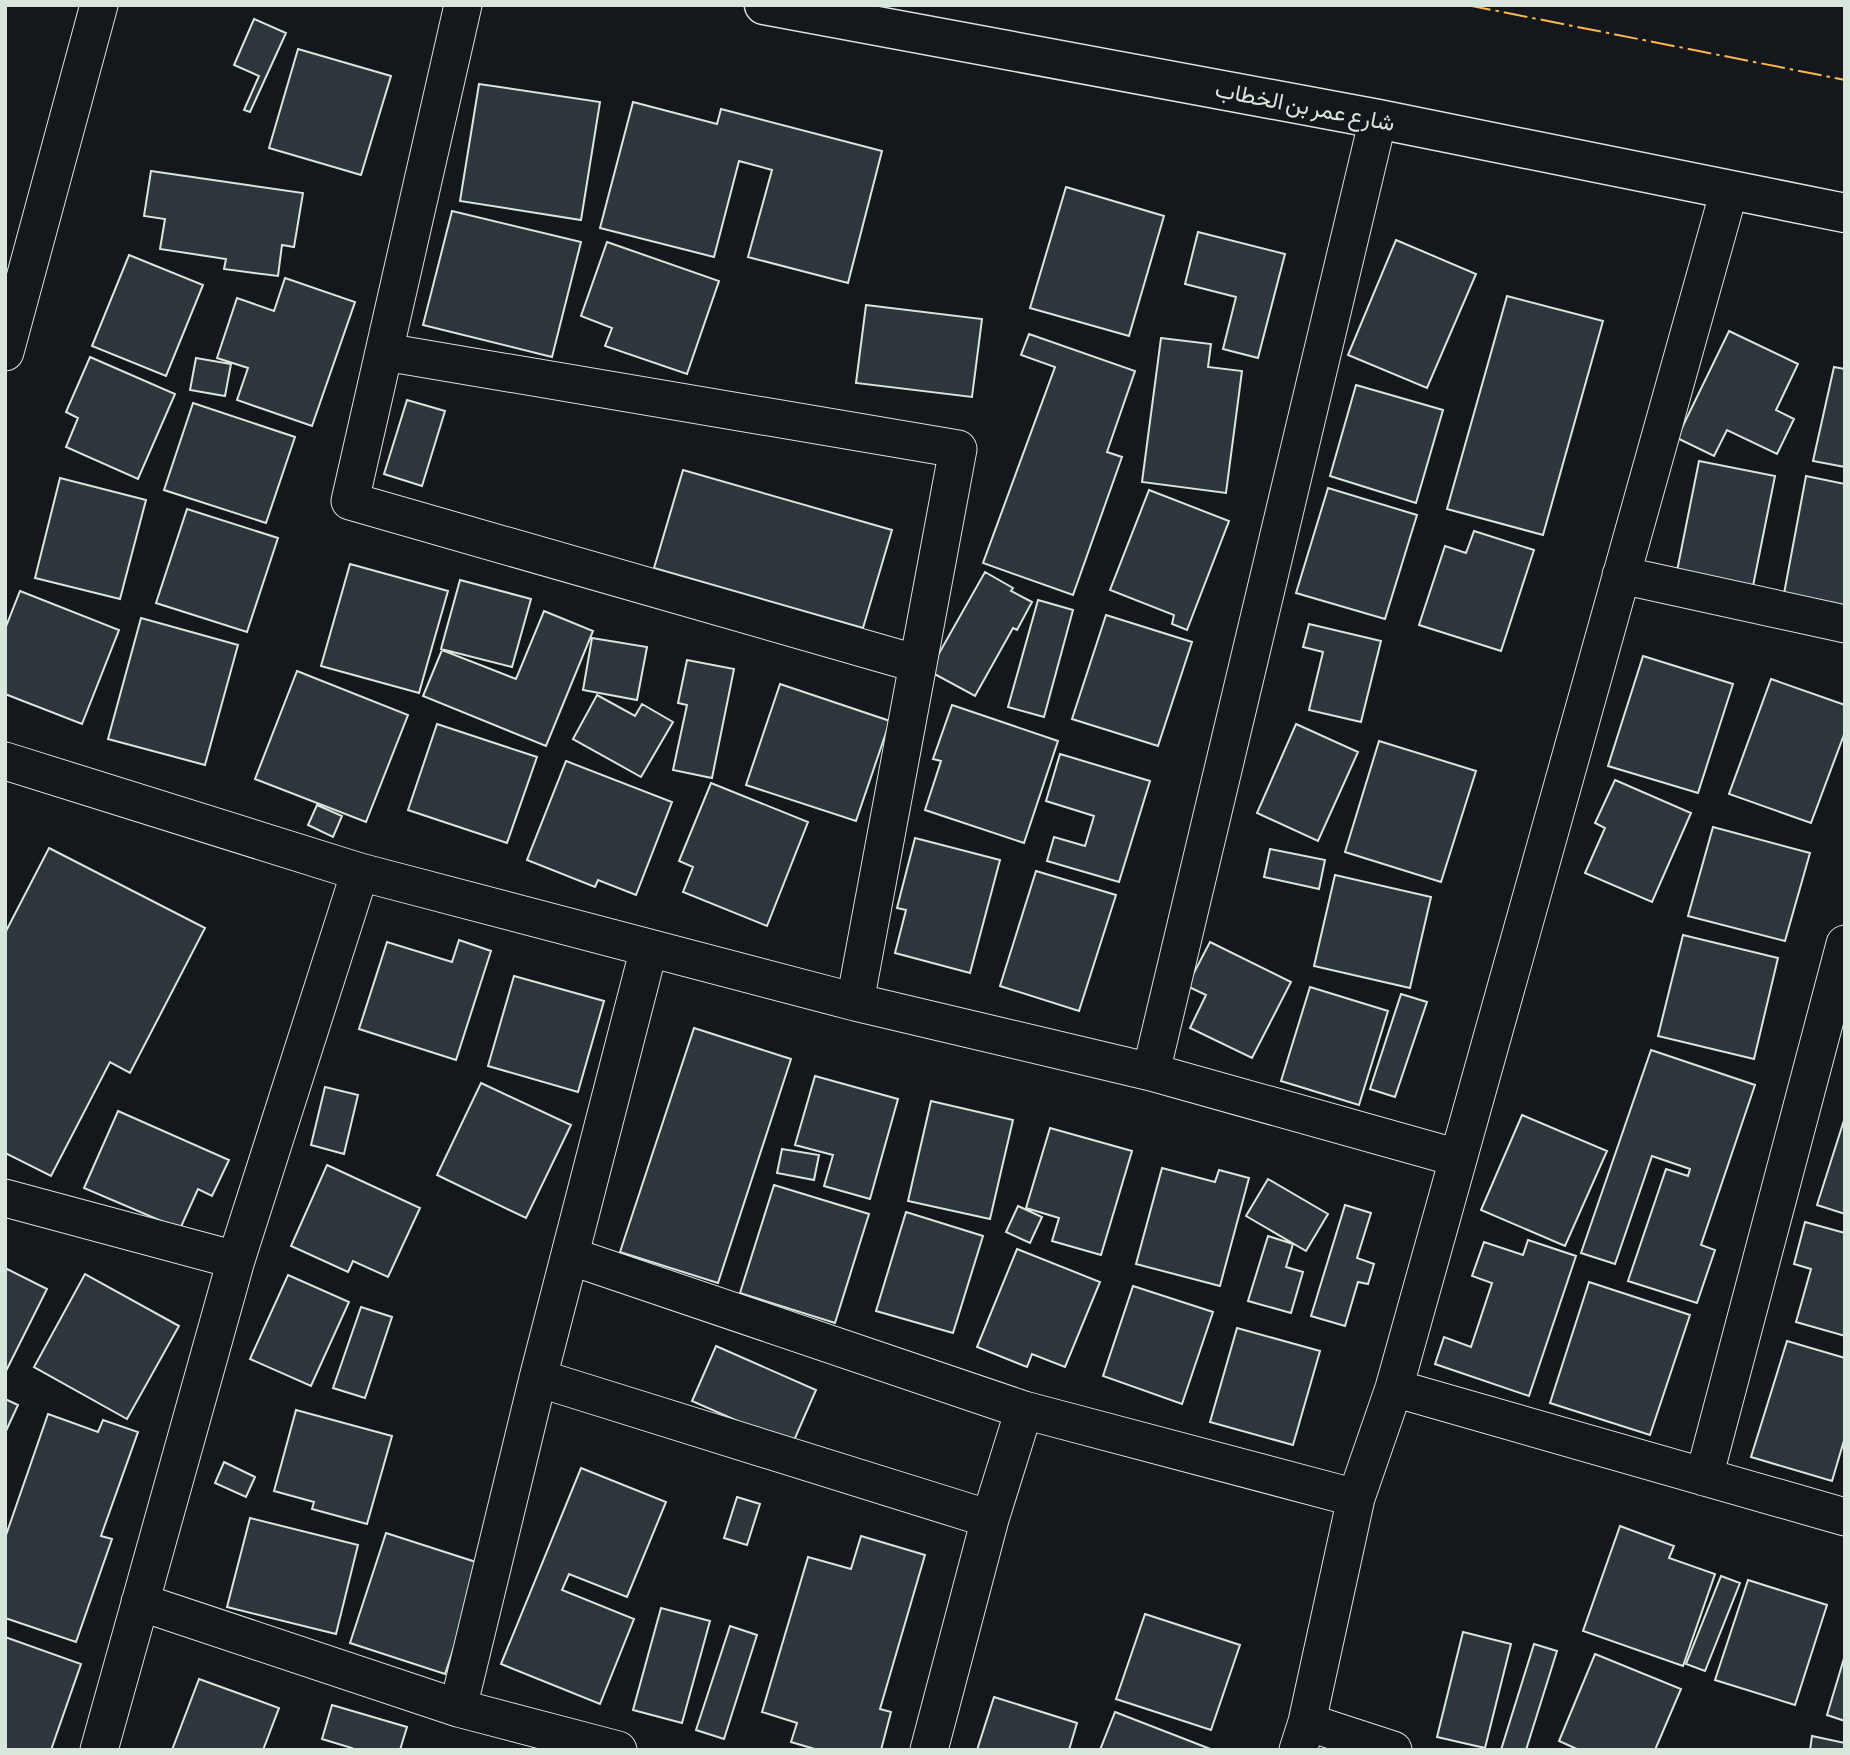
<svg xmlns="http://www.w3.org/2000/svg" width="1850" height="1755" viewBox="0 0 1850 1755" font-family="'Asap Condensed',Vazirmatn,sans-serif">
<rect width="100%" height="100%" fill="#14181c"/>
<path fill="#2c363c" stroke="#d8e6dc" stroke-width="2" d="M254,19L286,33L250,112L244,110L259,76L234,65Z
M298,49L391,76L361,175L269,148Z
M479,84L600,102L581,220L460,201Z
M633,102L717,124L721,109L882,151L848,283L748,257L772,170L739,161L714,257L600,228Z
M151,171L303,193L294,247L282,245L278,276L224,269L226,259L160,249L165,219L144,216Z
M1066,187L1164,216L1129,336L1030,308Z
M452,211L581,242L552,357L423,325Z
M1198,232L1285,254L1258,358L1223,349L1236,297L1185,284Z
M1396,240L1476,274L1427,388L1348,355Z
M607,242L719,281L687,374L605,346L612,328L581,316Z
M129,255L203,285L166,376L92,346Z
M285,278L355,302L312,426L237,400L248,368L217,358L237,298L274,311Z
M1507,296L1603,321L1543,535L1447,509Z
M866,305L982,319L972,397L856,383Z
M1729,331L1798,364L1776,410L1794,419L1777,454L1727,430L1714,456L1677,438Z
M1029,334L1135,371L1107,452L1122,457L1073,595L983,563L1055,367L1021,355Z
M1161,338L1211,344L1208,367L1242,371L1226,493L1142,482Z
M90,357L175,394L138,479L66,447L78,418L66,412Z
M196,358L231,364L225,396L190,390Z
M1834,367L1845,369V467L1813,461Z
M1356,385L1443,410L1416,503L1330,476Z
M407,400L445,411L422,486L384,474Z
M193,403L295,437L266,523L164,490Z
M1699,461L1775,476L1752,591L1676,576Z
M683,470L892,530L863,628L654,568Z
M1806,476L1845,484V610L1783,599Z
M60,478L146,500L120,599L35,578Z
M1328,488L1417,515L1385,619L1296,593Z
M1149,490L1229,521L1187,630L1172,624L1174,615L1110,590Z
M187,509L278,538L247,632L156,603Z
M1474,531L1534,550L1501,651L1419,625L1445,546L1466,553Z
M350,564L448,591L419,693L321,666Z
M985,572L1013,588L1011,591L1032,602L1017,630L1013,628L975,696L929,671Z
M460,580L531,599L512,667L441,649Z
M20,591L119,630L82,724L5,694V629Z
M1038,600L1073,610L1044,717L1008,707Z
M544,611L593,631L546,746L423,696L442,650L516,679Z
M1106,615L1192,642L1158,746L1072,719Z
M141,618L238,645L205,765L108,739Z
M1309,624L1381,641L1361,722L1309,710L1323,652L1303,647Z
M592,638L647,647L637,700L583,690Z
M1643,656L1733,684L1698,793L1608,766Z
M687,660L734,669L712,778L673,770L687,705L678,703Z
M297,671L408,715L366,822L255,779Z
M1771,679L1845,705V732L1811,823L1729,794Z
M780,684L890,721L856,821L746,785Z
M597,695L635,716L642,704L673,722L641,777L573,739Z
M952,705L1058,741L1024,843L925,810L941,761L933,759Z
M437,724L537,757L507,843L408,810Z
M1296,724L1358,752L1318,841L1257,813Z
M1379,741L1476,771L1441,882L1345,852Z
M1060,754L1150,781L1119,882L1047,861L1054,837L1085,846L1094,816L1046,801Z
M566,761L672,802L636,895L598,880L595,887L527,860Z
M1615,780L1691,813L1652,902L1585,873L1605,828L1595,823Z
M711,783L808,822L767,926L683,892L693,867L679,861Z
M317,805L342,816L333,837L308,825Z
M1713,827L1810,853L1785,941L1688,916Z
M915,838L1000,860L970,973L895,953L906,910L897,908Z
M49,848L205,928L130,1073L110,1062L51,1176L5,1153V933Z
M1270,849L1325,860L1319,889L1264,877Z
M1036,871L1116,895L1079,1011L1000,986Z
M1335,875L1431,897L1410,988L1314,966Z
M1683,935L1778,958L1754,1059L1658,1036Z
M459,940L491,951L456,1060L359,1029L387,942L452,962Z
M1210,942L1291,982L1252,1058L1190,1028L1206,995L1187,986Z
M514,976L604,1001L578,1092L488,1066Z
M1310,987L1388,1011L1359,1105L1281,1081Z
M1401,994L1427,1002L1395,1097L1370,1089Z
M694,1028L791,1059L718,1283L620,1252Z
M1651,1050L1755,1085L1701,1245L1715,1250L1697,1303L1628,1281L1666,1169L1688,1176L1690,1169L1652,1156L1615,1264L1581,1253Z
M815,1076L898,1099L870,1199L824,1186L833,1155L795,1145Z
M481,1083L571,1125L526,1218L437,1175Z
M325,1087L358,1095L344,1154L311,1145Z
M931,1101L1013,1120L990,1219L908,1201Z
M118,1111L229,1160L212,1196L198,1189L180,1229L84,1188Z
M1522,1115L1607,1151L1565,1246L1481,1210Z
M1845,1117V1214L1817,1205Z
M1050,1128L1132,1151L1101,1255L1052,1241L1059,1218L1026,1208Z
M782,1149L819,1155L814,1180L777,1173Z
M327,1165L420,1208L388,1277L353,1261L348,1272L291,1246Z
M1162,1168L1215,1182L1219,1170L1249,1178L1220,1286L1136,1264Z
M1268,1179L1328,1214L1306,1251L1246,1216Z
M774,1185L869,1214L835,1323L740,1293Z
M1345,1205L1371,1213L1357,1258L1374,1264L1368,1284L1358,1282L1345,1326L1311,1316Z
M1018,1206L1042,1217L1030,1243L1006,1232Z
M906,1212L983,1236L953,1333L876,1311Z
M1805,1222L1845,1233V1336L1796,1322L1811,1269L1794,1264Z
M1268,1236L1293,1244L1286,1267L1303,1272L1291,1313L1248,1301Z
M1528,1240L1576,1256L1529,1396L1435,1364L1444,1337L1471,1347L1492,1283L1472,1276L1484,1242L1523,1255Z
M1017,1249L1100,1282L1065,1367L1032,1354L1027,1367L977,1347Z
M5,1268L47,1289L5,1373Z
M85,1274L179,1326L127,1419L34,1367Z
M288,1275L349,1302L311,1386L250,1359Z
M1589,1282L1690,1315L1650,1435L1550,1403Z
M1133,1286L1213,1312L1182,1404L1103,1376Z
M361,1307L392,1317L365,1398L333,1388Z
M1237,1328L1320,1351L1293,1445L1210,1422Z
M1787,1341L1845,1358V1437L1832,1481L1751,1457Z
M716,1346L816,1390L792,1445L692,1401Z
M5,1399L18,1405L5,1433Z
M296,1410L392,1436L367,1524L312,1509L314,1502L274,1491Z
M48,1414L98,1432L103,1420L138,1432L101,1536L112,1539L76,1642L5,1618V1538Z
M224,1462L255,1477L246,1497L215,1483Z
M581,1468L666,1502L627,1597L569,1574L562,1590L634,1619L600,1704L501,1664Z
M737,1497L760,1504L747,1545L724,1538Z
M250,1518L358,1545L336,1634L227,1607Z
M1620,1526L1674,1546L1669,1558L1715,1574L1683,1666L1583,1631Z
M386,1533L482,1564L445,1674L350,1643Z
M861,1536L925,1555L880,1709L891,1712L881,1750H818L791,1742L797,1723L762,1712L808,1557L851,1569Z
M1721,1576L1740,1583L1705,1671L1686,1664Z
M1748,1580L1827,1605L1795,1705L1715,1680Z
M661,1608L710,1621L682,1723L633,1710Z
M1145,1614L1240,1645L1211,1730L1116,1699Z
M730,1626L757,1635L724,1739L696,1730Z
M1463,1632L1511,1644L1485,1748L1437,1737Z
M5,1637L81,1664L51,1750H5Z
M1534,1644L1557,1651L1526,1750H1501Z
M1595,1654L1681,1689L1655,1750H1579L1559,1741Z
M1845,1655V1721L1827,1715Z
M199,1679L279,1708L263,1750H172Z
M994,1697L1077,1723L1069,1750H977Z
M332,1705L407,1727L400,1750H351L352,1748L322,1739Z
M1115,1712L1213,1750H1100Z
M1812,1736L1845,1743V1750H1810Z"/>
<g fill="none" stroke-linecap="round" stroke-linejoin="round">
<defs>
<path id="minor" d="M463,5L350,501L918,664
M5,352L99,5
M385,352L958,449L855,1002
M1621,575L1845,624
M5,761L360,872L855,1002L1151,1072L1458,1158
M1151,1072L1378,119
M5,1198L236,1260
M570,1256L1024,1410L1356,1498
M538,1378L990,1519
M1394,1388L1845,1517
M1704,1477L1845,944
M140,1602L458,1708L618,1750
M458,1708L538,1378L649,948
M1307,1722L1393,1750
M99,1750L236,1260L360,872
M929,1750L990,1519L1024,1410
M1298,1750L1307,1722L1356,1498L1394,1388L1729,191"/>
<path id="primary" d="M764,5L1378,119L1845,213"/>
</defs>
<use href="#minor" stroke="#d8e6dc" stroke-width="39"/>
<use href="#primary" stroke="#d8e6dc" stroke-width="41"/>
<use href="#minor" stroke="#14181c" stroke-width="37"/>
<use href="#primary" stroke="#14181c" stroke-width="38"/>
<path stroke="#ffb74d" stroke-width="2" stroke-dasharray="24 5 3.5 5" stroke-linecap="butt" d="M1467,5L1845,80"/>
</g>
<g text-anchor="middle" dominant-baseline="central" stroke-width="5" stroke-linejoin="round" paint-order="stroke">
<g font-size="23" fill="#d8e6dc" stroke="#14181c">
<text transform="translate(1305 106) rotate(11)">شارع عمر بن الخطاب</text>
</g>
</g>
<rect width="1850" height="1755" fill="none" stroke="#d8e6dc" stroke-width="14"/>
</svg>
